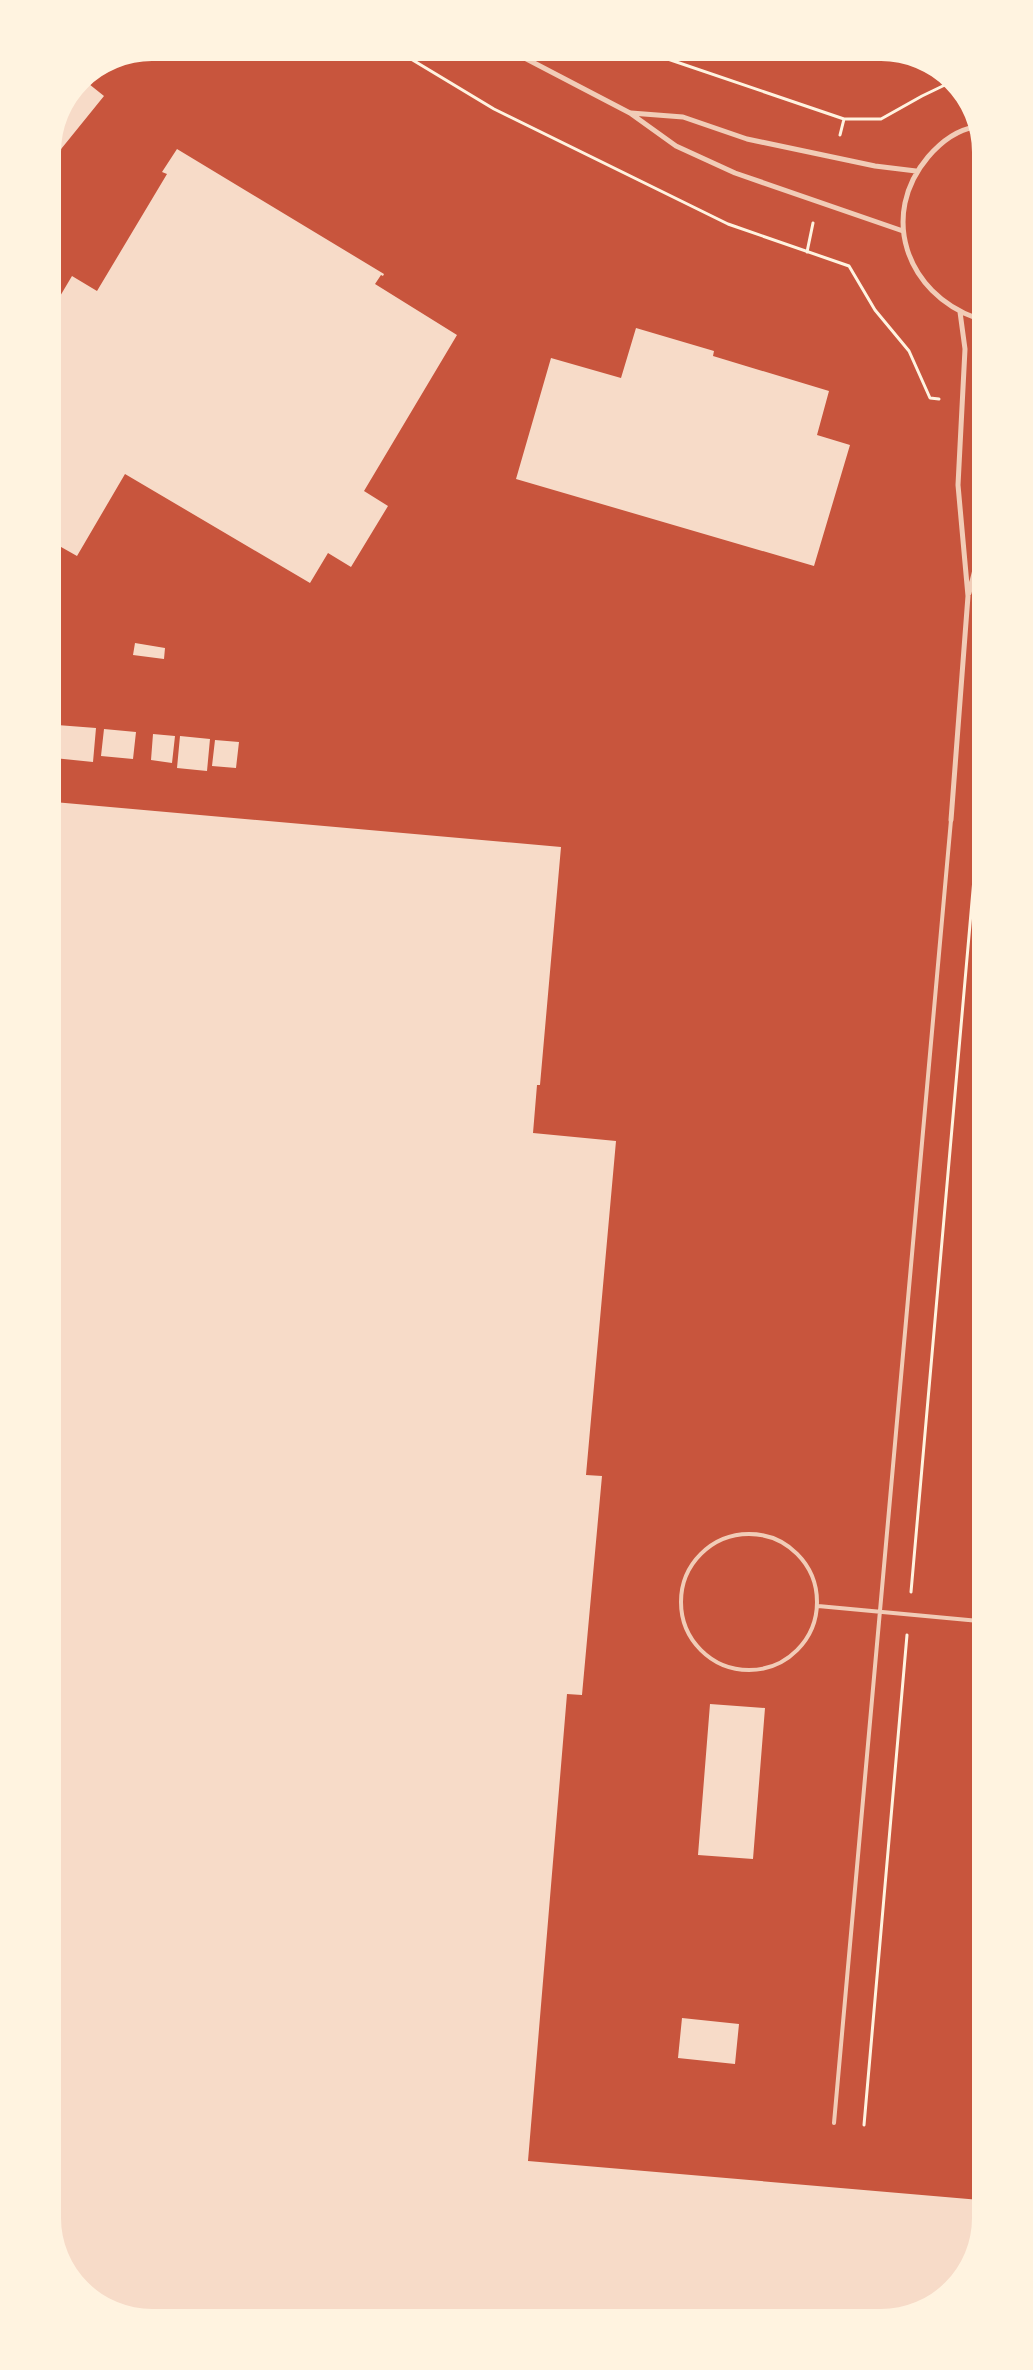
<svg xmlns="http://www.w3.org/2000/svg" width="1033" height="2370" viewBox="0 0 1033 2370" font-family="'Noto Sans',sans-serif">
<rect width="100%" height="100%" fill="#c8553d"/>
<path fill="#f7dbc8" d="M84,80L104,96L53,159V146L63,108Z
M177,149L384,274L383,276L381,275L375,284L457,335L364,491L388,506L351,567L328,553L310,583L125,474L77,556L54,543L53,308L72,276L97,291L167,174L162,172Z
M636,328L714,351L713,356L829,391L817,435L850,445L814,566L516,479L551,358L621,378Z
M135,643L165,648L164,659L133,655Z
M57,725L96,728L93,762L54,758Z
M104,729L136,732L133,759L101,756Z
M153,734L175,736L172,763L151,760Z
M180,736L210,739L207,771L177,768Z
M215,740L239,742L236,768L212,766Z
M54,802L561,847L540,1085H537L533,1133L616,1141L586,1475L602,1476L582,1695L567,1694L528,2161L980,2200V2218L960,2278L913,2312L145,2317L91,2297L58,2250Z
M710,1704L765,1708L753,1859L698,1855Z
M682,2018L739,2024L735,2064L678,2058Z"/>
<g fill="none" stroke-linecap="round" stroke-linejoin="round">
<path stroke="#fff3e0" stroke-width="3" d="M401,53L494,109L728,224L849,266L875,310L909,351L930,398L939,399
M650,53L844,119H881L922,96L949,83
M840,135L844,119
M807,252L813,223
M911,1592L977,845
M864,2125L907,1635"/>
<path stroke="#f1ccb7" stroke-width="4" d="M681 1602a68 68 0 1 1 136 0a68 68 0 1 1-136 0Z
M818,1606L979,1621
M834,2123L951,820"/>
<path stroke="#f1ccb7" stroke-width="5" d="M515,53L630,113L676,146L735,173L903,231
M631,113L683,117L747,139L875,166L916,171
M975,127C957,130 940,143 928,157C879,215 906,293 976,318
M969,593L976,566
M951,820L968,596L958,485L965,349L960,312"/>
</g>
<path d="M0 0H1033V2370H0ZM152 61H881A91 91 0 0 1 972 152V2218A91 91 0 0 1 881 2309H152A91 91 0 0 1 61 2218V152A91 91 0 0 1 152 61Z" fill="#fff3e0" fill-rule="evenodd"/>
</svg>
